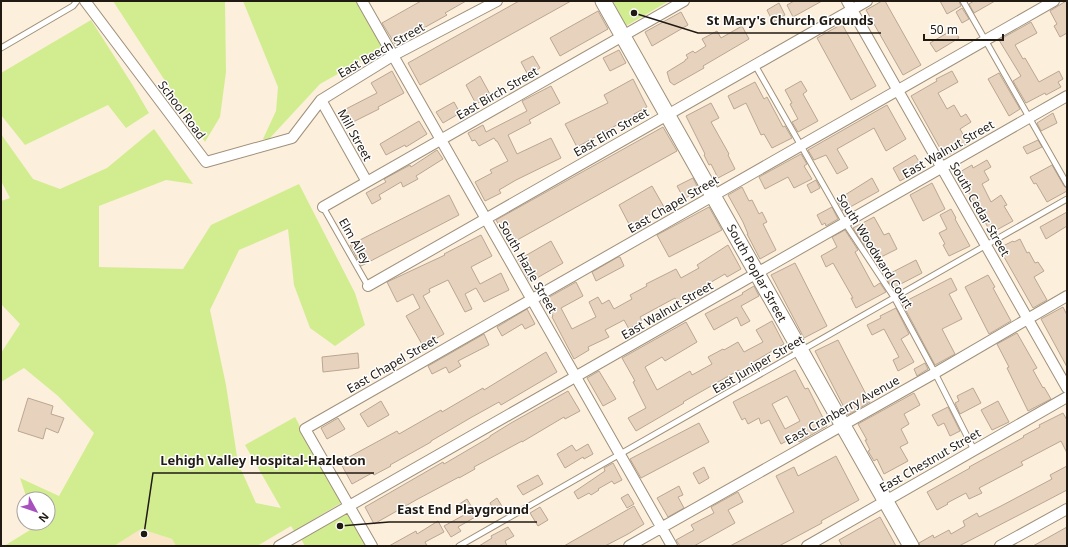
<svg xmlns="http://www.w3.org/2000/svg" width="1068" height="547" viewBox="0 0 1068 547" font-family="'Noto Sans',sans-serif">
<rect width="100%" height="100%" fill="#fcefdc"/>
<path fill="#fae5c6" d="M141,529L172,539L176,546H114Z"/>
<path fill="#d2ed90" d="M113,1H225L226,72L220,117L205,142Z
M243,1H357L384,48L320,84L269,139H263L276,111L278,87Z
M613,1H669L626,26Z
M91,20L132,84L149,113L126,128L108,105L25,145L1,115V73Z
M154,129L193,184L166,180L99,206V267L183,269L211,225L299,184L355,293L365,325L335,346L310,328L294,285L288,229L239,250L210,310L226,385L238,463L256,503L281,508L245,445L295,417L341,503L294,531L291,526L257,546H176L172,539L141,529L114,546H4L35,527L34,523H48V499H27L20,478L59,496L94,433L58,396L24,368L1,382V353L20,324L1,304V201L10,198L1,181V134L33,179L60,189L107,168Z
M348,513L366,546H305L301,539Z"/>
<path fill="#e7d2bd" stroke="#baa692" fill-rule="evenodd" d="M421,1H466L445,13L447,15L395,44L382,23Z
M519,1H571L420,85L408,63Z
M794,1H822L793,17L787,5Z
M882,1H885L921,65L903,75L866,10Z
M940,1H959L961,6L947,14Z
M974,1H995L974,13L969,4Z
M1066,1H1067V33L1060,37L1054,26L1057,24L1050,11Z
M779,3L785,15L773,22L767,10Z
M962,8L969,19L962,23L956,12Z
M598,11L608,29L560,56L550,38Z
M681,12L688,25L652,46L645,32Z
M1031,22L1037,33L1015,45L1023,59L1025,58L1039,82L1059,71L1063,79L1058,82L1061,87L1046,95L1045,93L1026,103L1013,81L1021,76L999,40Z
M842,24L876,86L851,100L817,38Z
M742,26L749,39L703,66L704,68L674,85L670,82L667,72L685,61V60L688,58L686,55L693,51L695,53L706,46L702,39L717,31L721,38Z
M954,29L959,38L936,52L930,43Z
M619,50L626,63L610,71L603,58Z
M533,56L540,68L528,75L521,62Z
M392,71L404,93L378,107L379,109L349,124L342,111L377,93L371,83Z
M952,71L958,82L938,93L947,109L954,105L961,117L966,114L971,122L960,129L968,143L945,157L911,96L937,81L936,79Z
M999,73L1020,109L1009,116L988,79Z
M480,76L491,96L476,104L466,85Z
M633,79L647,107L634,114L635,115L577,147L565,124L608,103L604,95Z
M801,81L807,91L803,94L818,121L798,132L792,122L798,119L790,104L792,103L785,90Z
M755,82L764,99L767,97L783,127L785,126L792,138L772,148L764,134L761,135L746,103L734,109L728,96Z
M551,86L560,103L529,120L531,123L508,135L517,154L551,138L561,158L516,180L499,190L501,193L485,201L475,182L492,173L490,170L508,161L497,141H496L494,138L479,146L475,140L472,141L468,133L483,125L486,132L527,111L522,101Z
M454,102L460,113L443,123L436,112Z
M711,103L719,118L711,122L729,154L728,155L735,169L718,178L711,164L709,165L704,155L705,154L686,116Z
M887,105L906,139L886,151L874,128L837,149L848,168L837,174L826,155L814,160L808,150Z
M1053,113L1057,123L1041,131L1037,123Z
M419,121L427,134L406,147L405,145L386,155L380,144Z
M663,127L677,151L510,244L496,220Z
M1038,140L1042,147L1027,154L1023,147Z
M437,150L443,159L416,176L418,179L403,187L401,182L379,195L381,199L372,204L366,193L386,182L384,179L410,165L411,167Z
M801,154L807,164L804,166L812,179L794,188L788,177L765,189L759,177Z
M915,155L923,168L900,181L893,168Z
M987,160L991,167L984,171L989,180L982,184L991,202L1001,195L1007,205L1004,206L1013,221L991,233L958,173L972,165L973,168Z
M1052,165L1064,186L1067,188V191L1047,202L1036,183L1034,184L1030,177Z
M693,178L699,190L684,199L677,186Z
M872,178L879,191L843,211L837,200Z
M816,180L820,188L811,193L807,185Z
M932,183L945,209L923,221L910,195Z
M652,186L664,207L630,226L619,205Z
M742,187L749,201L752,200L759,214L762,212L767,222L763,224L776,250L760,259L747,234H748L743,222L728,195Z
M449,195L459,215L361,266L350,245Z
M709,207L722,230L669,257L657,235Z
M832,207L838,219L826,226L825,223L822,225L817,215Z
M951,209L956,218L955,219L970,246L949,256L943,245L945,244L939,233L947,229L940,215Z
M1067,212V226L1046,239L1040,227Z
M874,217L884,235L889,233L897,249L877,259L869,245L865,247L853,228Z
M845,230L858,250L855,252L874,287L880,283L886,292L856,308L851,298H853L833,263L826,267L821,256L837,247L832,237Z
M481,235L492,256L471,267L480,284L501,273L509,290L484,302L476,288L465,294L472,309L465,312L448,280L429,289L430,292L423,296L444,334L423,346L406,316L420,308L413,294L397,302L387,282L445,255L444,254Z
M1020,239L1027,253L1029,252L1035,263L1038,262L1044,271L1034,277L1047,300L1033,308L999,248L1013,241L1014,242Z
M551,241L563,263L530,282L518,260Z
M728,245L741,269L727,277L725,274L677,302L675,298L640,317L642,321L629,329L624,320L605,330L609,337L588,347L589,350L574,359L552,317L553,316L544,300L576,282L583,296L561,308L572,329L596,317L589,302L598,297L602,304L609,300L614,309L632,299L630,295L647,286L646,284L676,269L681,278L699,268L697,265Z
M618,257H620L624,266L596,281L592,272Z
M916,260L922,273L893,288L887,280L889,279L887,275Z
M795,263L827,326L804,338L771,275Z
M988,275L995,287L993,288L1011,321L989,334L965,287Z
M951,278L957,290L949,294L962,319L942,329L955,354L935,365L902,303Z
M754,286L759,296L741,306L750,321L741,326L737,317L714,330L705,314L743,294L742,293Z
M1063,307L1067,315V367L1041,319Z
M896,308L909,334L901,339L914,362L898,371L893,360L899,357L884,329L872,335L867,325L881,318L880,316Z
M527,309L535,324L525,329L522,324L502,336L497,327Z
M772,321L784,344L750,364L751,366L740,372L739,370L683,402L684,403L636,431L628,418L646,408L633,382L635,381L622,358L686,322L697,342L665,361L662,357L645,367L657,390L690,371L692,375L712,364L708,357L723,349L724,350L738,342L744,352L763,342L756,330Z
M1017,333L1037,368L1033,370L1043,388L1044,387L1051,399L1028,411L1007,368L1009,367L997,344Z
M484,334L489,345L458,361L461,366L449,373L446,367L432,374L428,366Z
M838,340L870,402L848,415L815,351Z
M546,352L557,372L501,405L499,402L472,417L431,441V442L390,465L391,466L374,475L372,473L352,484L340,462L397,431L399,434L441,410L442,412L483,388L484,390Z
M358,353L359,368L323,372L322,357Z
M925,363L928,369L917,376L914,369Z
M795,370L805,389L808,388L827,426L799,442L796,436L781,444L769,420L761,424L759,418L748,424L745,418L742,420L733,402ZM787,396L800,421L785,429L772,404Z
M599,371L616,399L603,406L587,378Z
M973,388L981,403L960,414L955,403L959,401L957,396Z
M568,391L580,411L565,419L564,417L522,442V441L474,467L475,469L459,478V477L416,500L374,524L365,507L443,462L444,464L490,437V436L511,423Z
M914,393L920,405L904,414L909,424L901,429L908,443L900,447L908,461L884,474L877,459L874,461L868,451L870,450L865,440H867L858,424Z
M28,398L53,406L51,414L64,418L58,433L46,428L43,439L18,431Z
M381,401L389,415L368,427L360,414Z
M998,401L1009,422L992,430L981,410Z
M948,407L960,431L950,436L944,423L938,426L932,415Z
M1063,413L1067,420V453L1061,441L1021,462L1023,465L979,488L982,493L969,499L966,493L947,503L948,504L937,510L927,492L970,468L969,467L1024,437L1023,436L1040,427L1039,425Z
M338,418L345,429L327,439L321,428Z
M699,423L709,442L641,478L630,459Z
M588,444L593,454L584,459L583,457L565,468L557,454L572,445L576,451Z
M836,456L859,500L821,521L822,523L779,546H730L794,512L776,476L794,467L798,476Z
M613,463L622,480L614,484L612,481L598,489L599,490L591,495L589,493L578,499L574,492L605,471L604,468Z
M1067,466V490L1046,501L959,546H920L919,543L933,535L934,538L949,530L951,534L965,526L963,521L977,513L979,517L1001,506L1052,479L1050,475Z
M704,467L709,478L699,484L693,473Z
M538,475L543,484L523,495L517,486Z
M679,486L683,495L678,497L684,508L668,517L657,498Z
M738,492L743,502L728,510L735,523L694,546H680L676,540L694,530L691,525L714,513L711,507Z
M628,494L634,504L627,508L621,498Z
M497,498L503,508L495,512L490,503Z
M467,499L477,516L458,527L461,531L451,537L444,526L464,515L458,505Z
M634,506L644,524L628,534L605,546H564Z
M540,507L548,520L538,526L530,513Z
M880,517L896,546H842L839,540Z
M438,521L444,532L425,542L427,546H389L416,531L417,534Z
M508,527L514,536L505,541L507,546H479L492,538L491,536Z
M1067,527V546H1033Z"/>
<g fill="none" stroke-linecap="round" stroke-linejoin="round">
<defs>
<path id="service" d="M963,1L1067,184
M1,48L73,6L77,1
M755,65L845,223L894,297L935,373L974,450
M323,207L368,286
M459,546L1067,199"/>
<path id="minor" d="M85,1L206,162L292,138L321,100L394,55L497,1
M362,1L672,546
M847,1L1067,388
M321,100L367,182
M323,207L684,1
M368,286L867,1
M279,546L1067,96
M372,546L305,429L1054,1
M629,546L935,373L1067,296
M807,546L1067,397
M1000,546L1067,509"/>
<path id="secondary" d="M603,1L911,546"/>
</defs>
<use href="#service" stroke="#9f907a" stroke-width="7"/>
<use href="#minor" stroke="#9f907a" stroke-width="12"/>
<use href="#secondary" stroke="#9f907a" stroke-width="17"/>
<use href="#service" stroke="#fff" stroke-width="5"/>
<use href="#minor" stroke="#fff" stroke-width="10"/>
<use href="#secondary" stroke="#fff" stroke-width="15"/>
</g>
<g text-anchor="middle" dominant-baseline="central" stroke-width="3" stroke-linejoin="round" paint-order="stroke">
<g font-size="12" fill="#201a12" stroke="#fff">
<text transform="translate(381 50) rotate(-30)">East Beech Street</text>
<text transform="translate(497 93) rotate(-30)">East Birch Street</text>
<text transform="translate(182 110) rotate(53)">School Road</text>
<text transform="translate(611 132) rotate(-30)">East Elm Street</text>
<text transform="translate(355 135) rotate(61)">Mill Street</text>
<text transform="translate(948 149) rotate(-30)">East Walnut Street</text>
<text transform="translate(673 204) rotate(-30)">East Chapel Street</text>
<text transform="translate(980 209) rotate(60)">South Cedar Street</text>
<text transform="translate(355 241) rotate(60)">Elm Alley</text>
<text transform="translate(875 251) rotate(58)">South Woodward Court</text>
<text transform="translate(528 267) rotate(60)">South Hazle Street</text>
<text transform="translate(757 273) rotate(61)">South Poplar Street</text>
<text transform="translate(667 310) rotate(-30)">East Walnut Street</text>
<text transform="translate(392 364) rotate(-30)">East Chapel Street</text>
<text transform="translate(758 364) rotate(-30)">East Juniper Street</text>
<text transform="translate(842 410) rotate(-29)">East Cranberry Avenue</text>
<text transform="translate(930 460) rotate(-30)">East Chestnut Street</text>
</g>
</g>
<path fill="none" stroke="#201a12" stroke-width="1.5" d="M634 13L698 33H881M144 534L153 473H374M340 526L389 522H537"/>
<g fill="#201a12" stroke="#fff" stroke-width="1.5">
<circle cx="634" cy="13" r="4"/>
<circle cx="144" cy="534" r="4"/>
<circle cx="340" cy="526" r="4"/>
</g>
<g font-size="13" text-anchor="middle" font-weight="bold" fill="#201a12" stroke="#fff" stroke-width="3" stroke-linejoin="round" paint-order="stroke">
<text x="790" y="25">St Mary's Church Grounds</text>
<text x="263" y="465">Lehigh Valley Hospital-Hazleton</text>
<text x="463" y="514">East End Playground</text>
</g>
<rect width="1068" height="547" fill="none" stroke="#201a12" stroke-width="4"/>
<g transform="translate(36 511) rotate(130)"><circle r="19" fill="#ffffff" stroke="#a6a3a0"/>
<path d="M0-3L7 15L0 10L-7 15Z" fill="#a751bf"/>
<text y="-6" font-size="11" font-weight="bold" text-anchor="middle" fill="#201a12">N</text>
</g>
<path d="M924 34v6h79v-6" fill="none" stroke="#201a12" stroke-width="2"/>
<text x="930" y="34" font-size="12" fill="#201a12" stroke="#ffffff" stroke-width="3" paint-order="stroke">50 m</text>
</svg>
